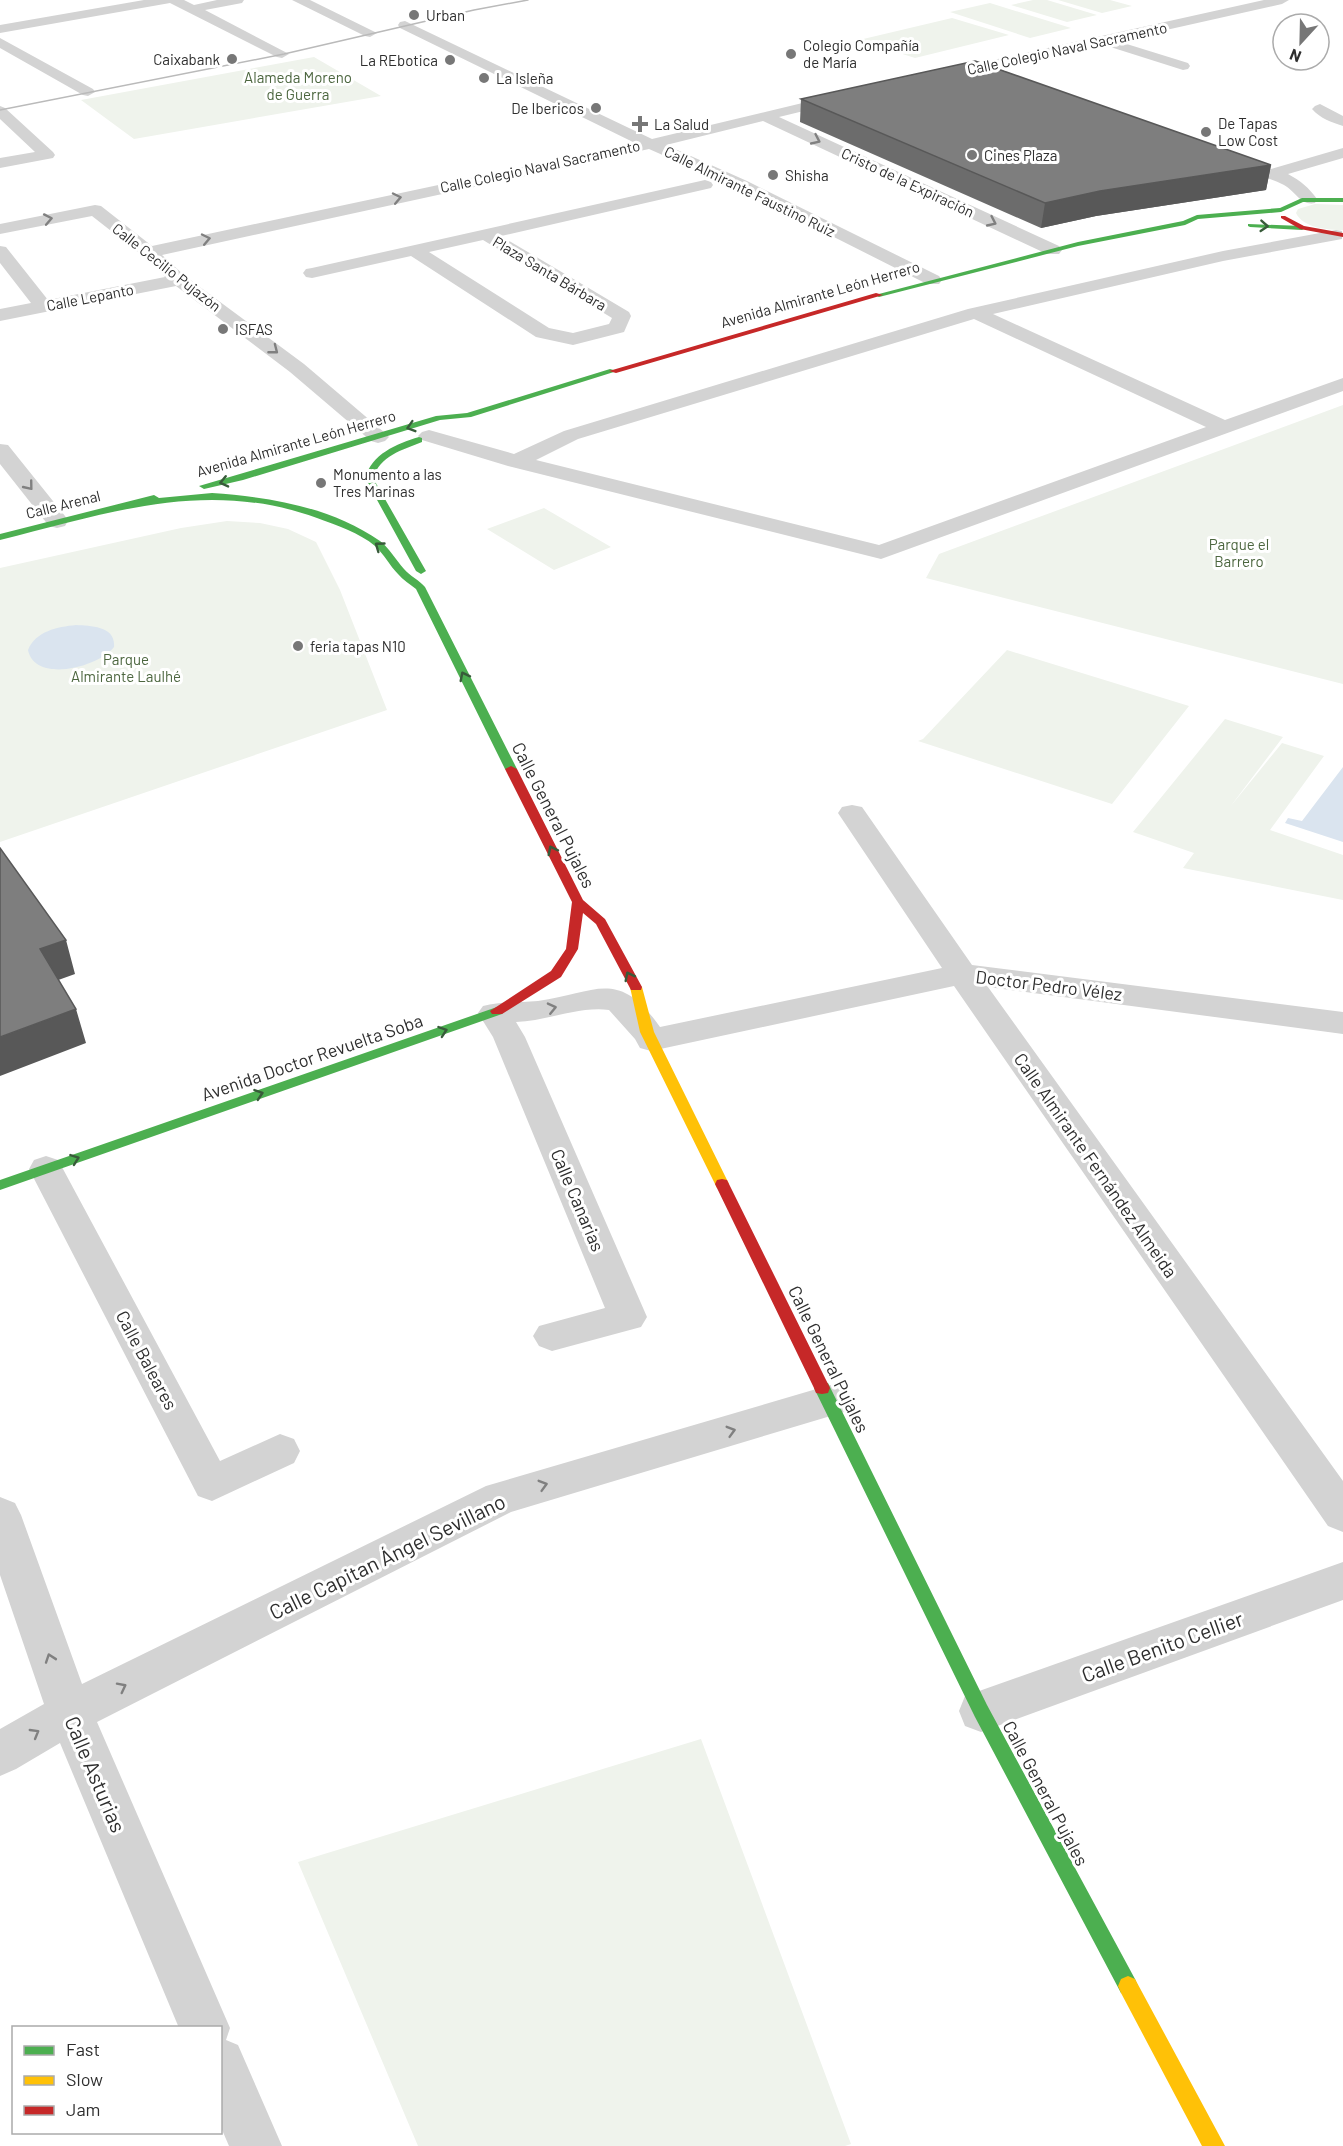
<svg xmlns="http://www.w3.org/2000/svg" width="1343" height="2146" viewBox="0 0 1343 2146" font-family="Barlow,sans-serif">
<rect width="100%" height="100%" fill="#fff"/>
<path fill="#eff3ec" d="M1033,0H1047L1097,15L1067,22L1011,5Z
M1058,0H1110L1132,6L1102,13Z
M990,3L1071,28L1030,38L950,12Z
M952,18L1009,35L915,58L859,40Z
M314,57L381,96L134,139L81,100Z
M1315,204L1343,205V230C1328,230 1303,228 1296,213L1298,209Z
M1343,405V684L926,578L939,554Z
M544,508L611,547L554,570L487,529Z
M227,521L260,523L288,529L316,542L340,590L387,710L0,842V568L181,528Z
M1007,650L1189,706L1112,804L918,741L923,739Z
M1225,719L1283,737L1230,807L1282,743L1324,756L1270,830L1343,855V900L1183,868L1194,853L1133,832Z
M701,1739L851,2144L845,2146H418L298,1862Z"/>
<path fill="#dae4ef" d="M76,625C91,626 116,626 114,647C99,667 35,684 28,650C36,631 57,627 76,625Z
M1343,767V842L1285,823L1288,818L1302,821Z"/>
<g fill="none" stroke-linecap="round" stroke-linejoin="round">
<path fill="#d3d3d3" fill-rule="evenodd" d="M144,0H184L194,5L217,0H244L242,3L205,10L289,54L282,58L277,57L170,3L0,33V25Z
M292,0H310L377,33L370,37L365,36Z
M1264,0H1289L1282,4L1117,41L1188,63L1190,66L1188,69L1183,70L1101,44L944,79L937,75L944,71Z
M405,21L652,139L844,93L849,94L851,97L849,100L779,117L1059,246L1062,250L1059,254H1047L763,121L666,145L747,181L939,276L942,280L939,284H927L735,187L649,149L162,255L185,276L304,364L385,433L389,437L385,441L378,443L371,441L290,372L176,286L0,321V309L31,303L0,263V246L6,247L48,300L165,277L143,256L92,216L0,234V224L95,205L101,206L152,246L635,143L400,28L398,25L400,22Z
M0,38L93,89L95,92L88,96L83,95L0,48Z
M1320,104L1343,116V126C1331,122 1321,119 1312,109L1315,106Z
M0,106L5,108L53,152L55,155L53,158L0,168V158L35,152L0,119Z
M1343,148V158L1288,174C1301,181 1309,188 1317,199L1315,203C1301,206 1296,192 1284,185C1265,175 1241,172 1220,165L1218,162L1226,157L1271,169Z
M705,180L711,182L713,185L711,188L501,236L629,312L631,316L624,332L573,345L536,337L411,256L312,278L306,277L303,273L306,269L312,268ZM483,240L612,318L609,324L573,333L549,328L429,252Z
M1336,230L1342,231V239L1223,261L993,314L1225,420L1343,378V391L881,559L508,466L422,440L418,436L422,432L429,430L514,454L564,431L968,309L1223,251ZM974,319L1206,427L879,545L536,460L578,439Z
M0,444L8,445L65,516L68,521L65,526L57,528L49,526L0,464Z
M852,805L862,807L972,965L1343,1012V1034L988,987L1343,1481V1532L1328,1526L954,986L651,1051L640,1048L635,1039L609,1010C579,1006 547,1021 516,1022L525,1037L647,1317L641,1327L552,1351L539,1346L533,1336L539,1326L605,1308L493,1037L478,1013L483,1006C501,1001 519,1003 538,1001C596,993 618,967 660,1027L942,968L838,813L842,807Z
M46,1156L58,1160L63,1169L220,1461L280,1434L294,1439L300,1451L294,1463L212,1501L198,1496L29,1169L34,1160Z
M830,1385L844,1390L850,1401L844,1412L511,1512L97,1722L230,2028L226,2040L238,2045L282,2146H229L220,2125V2028H179L60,1743L16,1769L0,1776V1729L44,1704L0,1575V1497L15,1503L21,1515L82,1684L486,1486Z
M1343,1562V1600L981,1732L965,1726L959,1711L965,1696Z"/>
<path fill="#4caf50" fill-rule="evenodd" d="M1302,198H1343V202H1303L1281,212L1198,219L1185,225L1078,246L879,297L875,295L1078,242L1183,221L1197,215L1280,208Z
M1248,224L1302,226L1306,228L1302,230L1250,227L1248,226Z
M610,369L617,371L471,417L440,420L243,480L204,489L199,486L436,416L467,413Z
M419,437L422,438V442C402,450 380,456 373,478L426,571L421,574L416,571L365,478C372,454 396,444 419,437Z
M212,493C270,497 331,507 380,541C389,548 396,560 404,569C410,576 419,580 425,587L517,769L515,771L511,772L505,769L416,589C410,584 403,580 398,574C390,566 384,554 375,546C360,533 336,525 317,518C206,478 109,513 0,540V534L154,495L159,498Z
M497,1007L502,1008L504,1011L502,1014L0,1190V1180Z
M822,1382L828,1383L987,1705L1135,1979L1138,1986L1135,1993L1128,1996L1121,1993L975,1717L814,1388L816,1383Z"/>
<path fill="#ffc107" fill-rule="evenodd" d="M636,983L642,987L654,1032L729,1184L727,1188H717L715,1184L640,1032L630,987Z
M1128,1976L1135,1979L1225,2146H1202L1121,1993L1118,1986L1121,1979Z"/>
<path fill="#c62828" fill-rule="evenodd" d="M1281,216H1285L1304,226L1343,233V237L1300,229L1281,218Z
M876,293L883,295L616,373L609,371Z
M511,766L517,769L583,900L605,919L642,987L641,990H631L596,924L583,913L578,949L561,977L502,1014H492L490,1011L551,971L566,949L572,902L505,769Z
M722,1179L727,1180L729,1184L830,1388L828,1393L822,1394L816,1393L814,1388L715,1184L717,1180Z"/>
<path stroke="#bababa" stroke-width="1.5" d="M0,110L284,54L474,10L528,0"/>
</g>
<path fill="#6c6c6c" d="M801,99L1271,165L1266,190L1096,216L1041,228L800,122Z"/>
<path fill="#585858" d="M1271,165L1266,190L1096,216L1041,228L1045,203L1100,191Z
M66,940L75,974L50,983L40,949Z
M76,1009L86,1043L0,1076V1037Z"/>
<path fill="#7e7e7e" stroke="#585858" stroke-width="1.5" d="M975,61L1271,165L1100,191L1045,203L801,99Z
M0,848L66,940L40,949L76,1009L0,1037Z"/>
<defs><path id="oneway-chevron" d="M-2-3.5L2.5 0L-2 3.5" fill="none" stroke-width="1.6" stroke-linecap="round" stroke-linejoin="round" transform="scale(1.5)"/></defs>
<g stroke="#808080">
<use href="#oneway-chevron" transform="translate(816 140) rotate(25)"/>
<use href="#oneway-chevron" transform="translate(397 198) rotate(-12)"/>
<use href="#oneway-chevron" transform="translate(48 219) rotate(-11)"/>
<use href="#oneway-chevron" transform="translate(992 222) rotate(25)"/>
<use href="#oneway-chevron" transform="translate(206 239) rotate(-12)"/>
<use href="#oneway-chevron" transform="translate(274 350) rotate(38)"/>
<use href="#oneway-chevron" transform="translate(29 486) rotate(51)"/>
<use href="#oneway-chevron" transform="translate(552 1008) rotate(-13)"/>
<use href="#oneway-chevron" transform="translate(731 1431) rotate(-16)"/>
<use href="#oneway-chevron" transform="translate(543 1485) rotate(-16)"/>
<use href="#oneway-chevron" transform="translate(50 1658) rotate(-109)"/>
<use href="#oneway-chevron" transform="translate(122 1687) rotate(-27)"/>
<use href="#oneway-chevron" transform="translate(35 1733) rotate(-30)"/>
</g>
<g stroke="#385b3a">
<use href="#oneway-chevron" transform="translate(1264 226) rotate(4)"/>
<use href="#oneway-chevron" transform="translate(411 427) rotate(163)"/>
<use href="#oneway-chevron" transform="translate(224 482) rotate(167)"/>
<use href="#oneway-chevron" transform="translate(379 546) rotate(-144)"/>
<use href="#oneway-chevron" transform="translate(464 676) rotate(-117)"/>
<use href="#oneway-chevron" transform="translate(552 850) rotate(-117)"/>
<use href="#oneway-chevron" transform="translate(629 976) rotate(-117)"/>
<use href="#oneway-chevron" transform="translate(443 1031) rotate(-19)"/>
<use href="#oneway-chevron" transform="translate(259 1094) rotate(-19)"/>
<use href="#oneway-chevron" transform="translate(75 1159) rotate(-20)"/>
</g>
<g fill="#777" stroke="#fff" stroke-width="2">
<circle cx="414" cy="15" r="6"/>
<circle cx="791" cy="54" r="6"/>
<circle cx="232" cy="59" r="6"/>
<circle cx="450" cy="60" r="6"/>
<circle cx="484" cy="78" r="6"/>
<circle cx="596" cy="108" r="6"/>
<path d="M637 115h6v6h6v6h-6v6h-6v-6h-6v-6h6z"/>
<circle cx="1206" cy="132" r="6"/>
<circle cx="972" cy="155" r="6"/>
<circle cx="773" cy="175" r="6"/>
<circle cx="223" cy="329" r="6"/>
<circle cx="321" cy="483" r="6"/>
<circle cx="298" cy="646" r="6"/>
</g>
<g text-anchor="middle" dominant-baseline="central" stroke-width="6" stroke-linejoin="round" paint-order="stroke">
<g font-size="15" fill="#2e2e2e" stroke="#fff" text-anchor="start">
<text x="426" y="15">Urban</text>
<text x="803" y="45">Colegio Compañía<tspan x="803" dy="17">de María</tspan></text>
<text x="220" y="59" text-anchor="end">Caixabank</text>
<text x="438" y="60" text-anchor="end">La REbotica</text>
<text x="496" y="78">La Isleña</text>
<text x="584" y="108" text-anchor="end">De Ibericos</text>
<text x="1218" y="123">De Tapas<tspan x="1218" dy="17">Low Cost</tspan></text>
<text x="654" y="124">La Salud</text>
<text x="984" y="155">Cines Plaza</text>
<text x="785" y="175">Shisha</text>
<text x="235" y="329">ISFAS</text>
<text x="333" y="474">Monumento a las<tspan x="333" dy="17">Tres Marinas</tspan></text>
<text x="310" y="646">feria tapas N10</text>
</g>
<g font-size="15" fill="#2e2e2e" stroke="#fff">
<text transform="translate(1067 48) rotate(-12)">Calle Colegio Naval Sacramento</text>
<text transform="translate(540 166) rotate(-12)">Calle Colegio Naval Sacramento</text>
<text transform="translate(908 182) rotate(25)">Cristo de la Expiración</text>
<text transform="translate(750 191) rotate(26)">Calle Almirante Faustino Ruiz</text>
<text transform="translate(167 267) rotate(38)">Calle Cecilio Pujazón</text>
<text transform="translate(550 273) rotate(31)">Plaza Santa Bárbara</text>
<text transform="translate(820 294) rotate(-16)">Avenida Almirante León Herrero</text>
<text transform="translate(90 297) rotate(-11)">Calle Lepanto</text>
<text transform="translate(296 443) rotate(-16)">Avenida Almirante León Herrero</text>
<text transform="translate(63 504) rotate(-14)">Calle Arenal</text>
</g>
<g font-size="15" fill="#4c663f" stroke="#fff">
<text x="298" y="77">Alameda Moreno<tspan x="298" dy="17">de Guerra</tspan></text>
<text x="1239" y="544">Parque el<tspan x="1239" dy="17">Barrero</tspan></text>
<text x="126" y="659">Parque<tspan x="126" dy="17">Almirante Laulhé</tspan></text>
</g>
<g font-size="18" fill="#2e2e2e" stroke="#fff">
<text transform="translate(554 815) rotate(63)">Calle General Pujales</text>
<text transform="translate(1049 985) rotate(7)">Doctor Pedro Vélez</text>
<text transform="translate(312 1057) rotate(-19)">Avenida Doctor Revuelta Soba</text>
<text transform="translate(1096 1165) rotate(55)">Calle Almirante Fernández Almeida</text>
<text transform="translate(578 1200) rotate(67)">Calle Canarias</text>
<text transform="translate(829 1359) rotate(64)">Calle General Pujales</text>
<text transform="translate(147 1360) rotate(62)">Calle Baleares</text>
<text transform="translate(1046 1793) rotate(62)">Calle General Pujales</text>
</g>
<g font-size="21" fill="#2e2e2e" stroke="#fff">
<text transform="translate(387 1556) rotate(-26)">Calle Capitan Ángel Sevillano</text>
<text transform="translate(1162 1646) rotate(-20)">Calle Benito Cellier</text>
<text transform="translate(96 1774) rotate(67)">Calle Asturias</text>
</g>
</g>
<rect x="12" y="2026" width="210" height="108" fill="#ffffff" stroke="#ababab" stroke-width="1.5"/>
<rect x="24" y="2046" width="30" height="9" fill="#4caf50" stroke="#ababab" stroke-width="1.5"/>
<text x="66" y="2056" font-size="18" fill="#2e2e2e">Fast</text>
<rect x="24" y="2076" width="30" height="9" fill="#ffc107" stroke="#ababab" stroke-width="1.5"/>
<text x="66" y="2086" font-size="18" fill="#2e2e2e">Slow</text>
<rect x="24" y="2106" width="30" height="9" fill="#c62828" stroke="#ababab" stroke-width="1.5"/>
<text x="66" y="2116" font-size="18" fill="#2e2e2e">Jam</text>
<g transform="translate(1301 42) rotate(202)"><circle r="28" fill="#ffffff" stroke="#ababab" stroke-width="1.5"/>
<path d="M0-4.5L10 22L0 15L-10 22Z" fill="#777777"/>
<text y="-9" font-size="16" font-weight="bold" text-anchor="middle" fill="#2e2e2e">N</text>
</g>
</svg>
